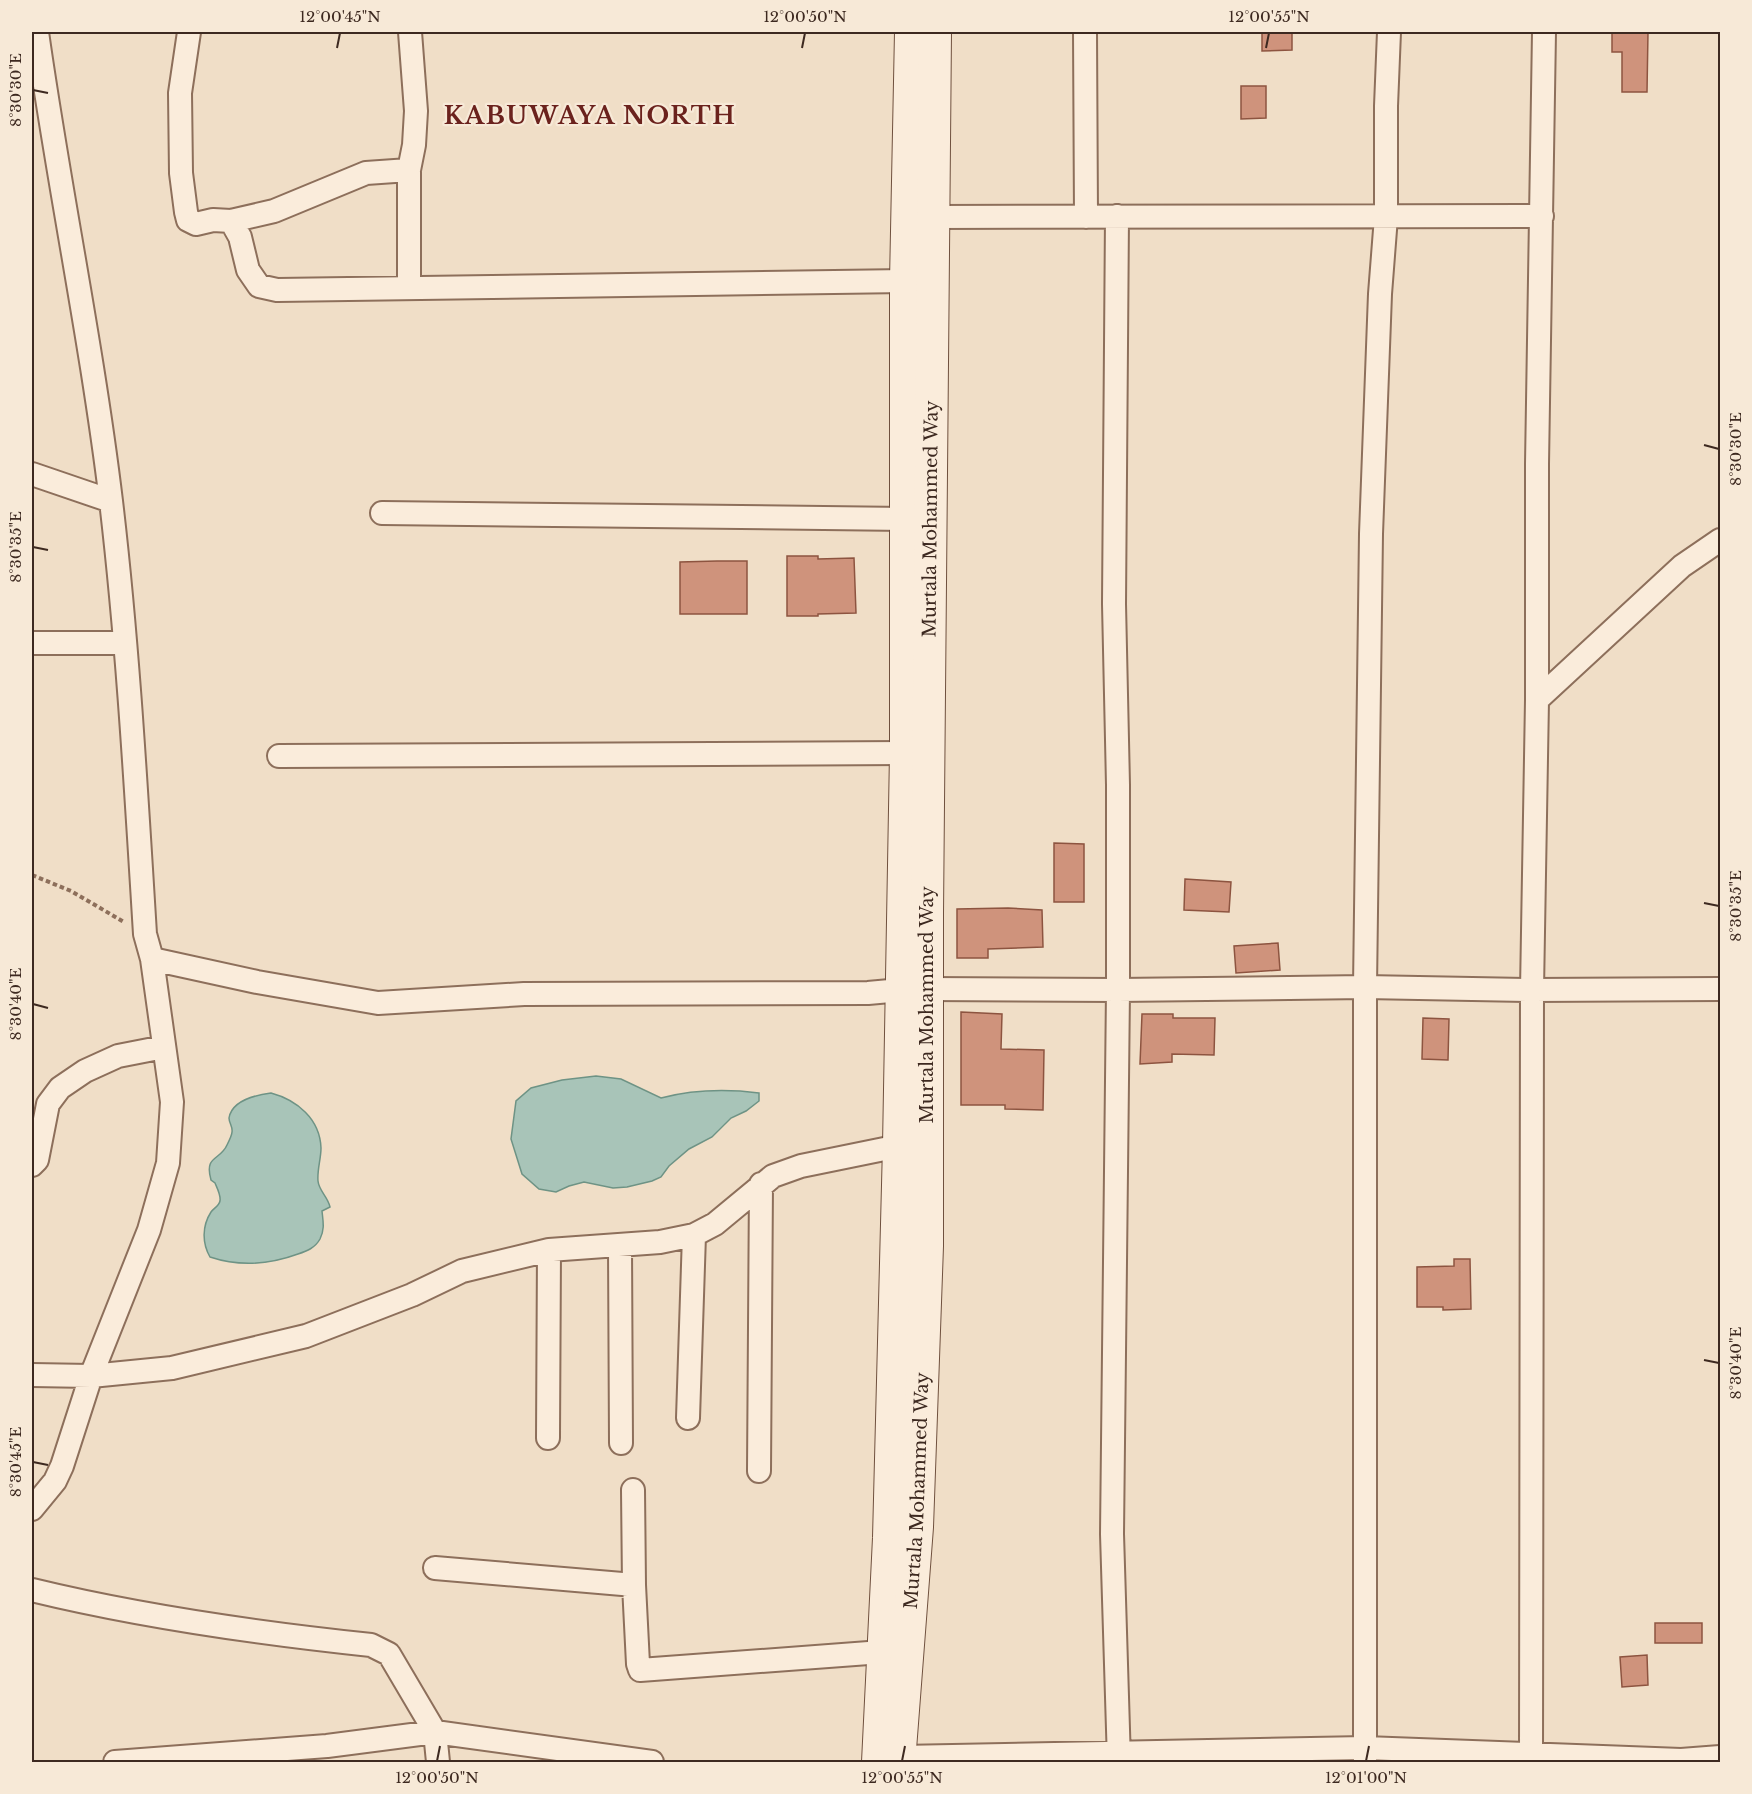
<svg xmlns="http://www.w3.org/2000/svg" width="1752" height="1794" viewBox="0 0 1752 1794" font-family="'Libre Baskerville',serif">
<rect width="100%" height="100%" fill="#f0dec7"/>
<path fill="#a8c4b8" stroke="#6e9385" stroke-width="1.5" d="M596,1076L621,1079L661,1098C692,1090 727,1089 759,1093V1101L746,1111L731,1118L712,1137L689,1149L669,1166L661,1177L652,1181L627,1187L613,1188L584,1182L569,1186L556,1192L539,1189L522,1174L511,1139L516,1101L531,1088L562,1080Z
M271,1093C297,1100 320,1119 321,1148C321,1159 317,1170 318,1181C319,1191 328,1197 330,1207L322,1211C323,1221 325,1229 320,1239C315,1248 307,1251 298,1254C268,1265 240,1267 210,1257C202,1243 202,1226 211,1212C214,1208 219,1206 220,1201C221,1195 217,1188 215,1183L211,1180C204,1155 220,1161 227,1145C228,1143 232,1135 232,1132C233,1127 229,1123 229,1118C232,1100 256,1095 271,1093Z"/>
<path fill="#cf937c" stroke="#8d5440" stroke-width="1.5" d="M1262,32H1292V50L1262,51Z
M1612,32H1648L1647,92H1622V52H1612Z
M1241,86H1266V118L1241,119Z
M787,556H818V559L854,558L856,613L818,614V616H787Z
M717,561H747V614H680V562Z
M1054,843L1084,844V902H1054Z
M1185,879L1231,882L1229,912L1184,910Z
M1008,908L1042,910L1043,947L988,949V958H957V909Z
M1278,943L1280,970L1236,973L1234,946Z
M961,1012L1002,1014L1001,1049L1044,1050L1043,1110L1005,1109V1105H961Z
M1142,1014H1173V1018H1215L1214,1055L1172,1054V1062L1140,1064Z
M1423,1018L1449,1019L1448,1060L1422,1059Z
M1454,1259H1470L1471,1309L1443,1310V1307H1417V1267L1454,1266Z
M1655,1623H1702V1643H1655Z
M1647,1655L1648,1685L1622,1687L1620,1657Z"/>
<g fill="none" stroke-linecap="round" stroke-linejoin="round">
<defs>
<path id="street" d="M189,32L180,93L181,173L186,212L188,220L196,224L213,220L231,221L240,237L248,270L259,286L277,290L906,281
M1085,32L1086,217
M1117,216L1114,604L1118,785V990L1112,1534L1119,1762
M934,217L1542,216
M231,221L274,211L366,173L409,170
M409,288V170L414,145L416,111L410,32
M32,474L111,501
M382,513L906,519
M32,643H125
M1537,700L1682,566L1720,540
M279,756L906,753
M152,959L257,982L378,1003L524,994L868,993L901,990
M928,989L1118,990L1365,987L1532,990L1720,989
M32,1165L37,1160L48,1104L60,1088L85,1071L118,1056L164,1047
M620,1245L621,1443
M32,1375L91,1376L172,1368L306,1336L412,1295L462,1271L549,1250L660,1242L694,1235L715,1224L773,1176L801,1166L899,1146
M688,1418L694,1235
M548,1438L549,1250
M759,1471L761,1184
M633,1490L634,1585L638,1664L640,1670L882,1652
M32,1509L55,1481L62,1466L91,1376L149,1230L168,1163L172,1102L152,959L145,934C136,789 128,645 111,501C92,344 59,188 37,32
M435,1568L634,1585
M32,1590C143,1617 257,1633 371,1645L389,1654L435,1732L438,1762
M900,1757L1365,1748L1681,1760L1720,1757
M115,1762L327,1746L435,1732L652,1762
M1365,1762V987L1371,534L1380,294L1386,217V106L1389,32
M1531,1762L1532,990L1537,700V464L1544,32"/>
<g id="secondary">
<path d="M878,1762L889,1538L899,1146L906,753V281L911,32"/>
<path id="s1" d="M899,1762L917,1527L927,1246V913L935,32"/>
</g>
</defs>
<use href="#street" stroke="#8d6f5b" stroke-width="26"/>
<use href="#secondary" stroke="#6f503e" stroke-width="34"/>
<path stroke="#8d6f5b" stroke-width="4" stroke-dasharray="4.5 3" stroke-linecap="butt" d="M32,875L71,891L124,922"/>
<use href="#street" stroke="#faecdb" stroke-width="22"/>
<use href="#secondary" stroke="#faecdb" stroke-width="32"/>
</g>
<path fill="none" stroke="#3d2920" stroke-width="2" d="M337,48L340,33M802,48L805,33M1266,48L1269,33M33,90L48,93M1704,445L1719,449M33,547L48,550M1704,903L1719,906M33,1004L48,1008M1704,1360L1719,1363M33,1462L48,1465M437,1761L440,1746M902,1761L905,1746M1366,1761L1369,1746"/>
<g text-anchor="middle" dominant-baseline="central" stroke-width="4.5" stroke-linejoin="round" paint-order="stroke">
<g font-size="18" fill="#3d2920" stroke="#f7e9d7">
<text stroke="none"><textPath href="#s1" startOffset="1244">Murtala Mohammed Way</textPath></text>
<text stroke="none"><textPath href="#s1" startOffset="758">Murtala Mohammed Way</textPath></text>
<text stroke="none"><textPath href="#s1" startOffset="272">Murtala Mohammed Way</textPath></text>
</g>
<g font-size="24" font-weight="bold" letter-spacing="1.5" fill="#6b221d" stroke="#f7e9d7">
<text x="590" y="115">KABUWAYA NORTH</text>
</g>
</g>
<rect width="1752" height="1794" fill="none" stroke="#f7e9d7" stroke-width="66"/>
<rect x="33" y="33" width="1686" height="1728" fill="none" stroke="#3d2920" stroke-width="2"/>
<g font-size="15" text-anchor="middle" fill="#3d2920">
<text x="340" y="22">12°00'45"N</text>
<text x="805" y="22">12°00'50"N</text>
<text x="1269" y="22">12°00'55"N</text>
<text transform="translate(16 90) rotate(-90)" y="5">8°30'30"E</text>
<text transform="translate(1736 449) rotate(-90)" y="5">8°30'30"E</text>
<text transform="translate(16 547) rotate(-90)" y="5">8°30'35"E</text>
<text transform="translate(1736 906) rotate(-90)" y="5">8°30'35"E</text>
<text transform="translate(16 1004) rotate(-90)" y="5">8°30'40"E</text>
<text transform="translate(1736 1363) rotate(-90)" y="5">8°30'40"E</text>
<text transform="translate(16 1462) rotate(-90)" y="5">8°30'45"E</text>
<text x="437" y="1783">12°00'50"N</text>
<text x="902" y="1783">12°00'55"N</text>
<text x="1366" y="1783">12°01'00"N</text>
</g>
</svg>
